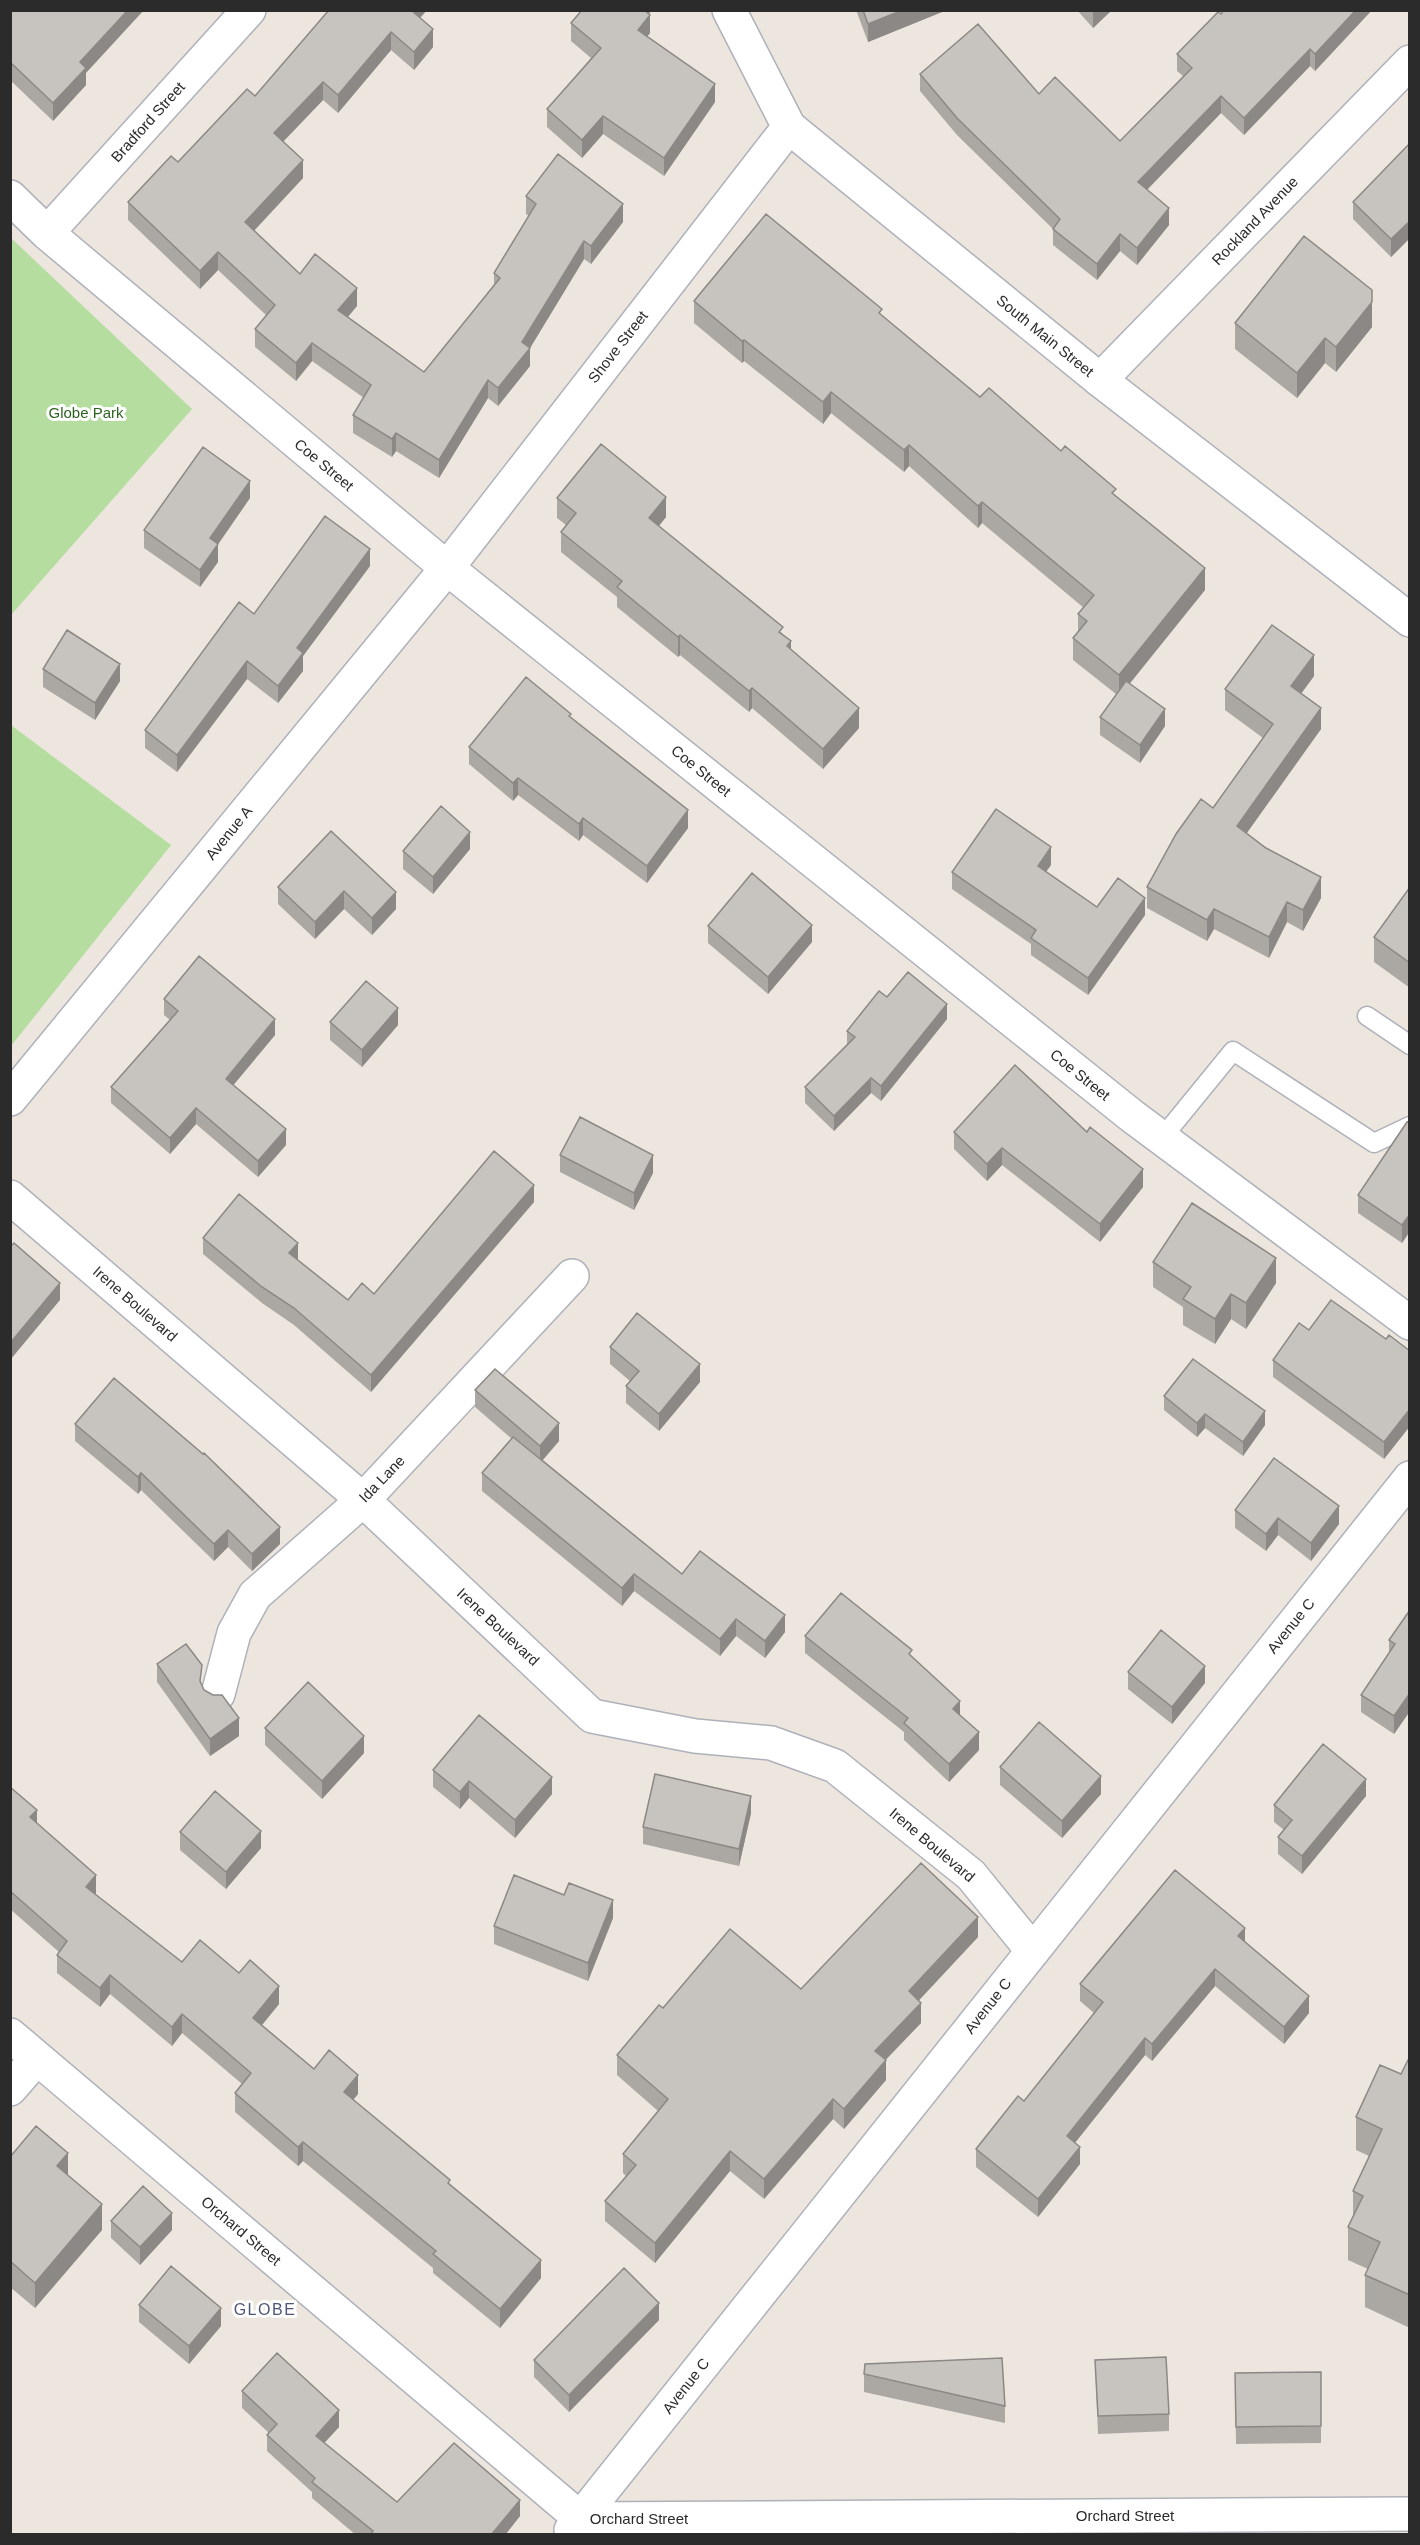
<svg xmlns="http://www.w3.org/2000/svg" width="1420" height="2545" viewBox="0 0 1420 2545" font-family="Helvetica,sans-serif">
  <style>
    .green { fill: #b5dda0 }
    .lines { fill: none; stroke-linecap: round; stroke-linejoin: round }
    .service-casing { stroke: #afb1ba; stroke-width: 21 }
    .minor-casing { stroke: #afb1ba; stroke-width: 36 }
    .secondary-casing { stroke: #afb1ba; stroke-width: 36 }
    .service { stroke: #fff; stroke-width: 18 }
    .minor { stroke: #fff; stroke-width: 33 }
    .secondary { stroke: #fff; stroke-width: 33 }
    .wall { fill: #aba8a3 }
    .shaded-wall { fill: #8b8885 }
    .building { fill: #c7c3be; stroke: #8b8885; stroke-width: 1.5 }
    .labels { text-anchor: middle; stroke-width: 6; stroke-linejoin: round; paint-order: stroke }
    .street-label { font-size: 15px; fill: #2b2b2b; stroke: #fff }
    .park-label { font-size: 15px; fill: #2e6221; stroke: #fff }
    .neighbourhood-label { font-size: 16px; letter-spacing: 1.5px; fill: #4f5678; stroke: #fff }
  </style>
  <rect width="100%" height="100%" fill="#ece6df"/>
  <path class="green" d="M11,238L192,409L11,615Z
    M11,725L171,845L11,1046H10Z"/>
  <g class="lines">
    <g class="service-casing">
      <path id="service" d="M1367,1016L1410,1045
        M1162,1138L1233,1051L1374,1143L1410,1126"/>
    </g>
    <g class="minor-casing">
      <path id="minor" d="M10,197L47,233L447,568L1132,1116L1410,1323
        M47,233L249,10
        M1100,380L1410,62
        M10,1099L447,568L789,127
        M10,1197L363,1500L592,1716L695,1736L771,1743L835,1766L971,1875L1032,1950
        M218,1694L234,1633L255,1595L363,1500L572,1276
        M10,2035L581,2519L1410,2514
        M10,2089L37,2058
        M571,2530L1410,1478"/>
    </g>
    <g class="secondary-casing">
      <path id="secondary" d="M729,10L789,127L1100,380L1410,620"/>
    </g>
    <use href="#service" class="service"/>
    <use href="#minor" class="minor"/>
    <use href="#secondary" class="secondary"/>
  </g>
  <path class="wall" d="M10,10L86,73V85L53,121L10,80Z
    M329,10H427L420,18L433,47L414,70L391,50L338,113L323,100L283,142L303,178L254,231L300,274L357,306L347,317L424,372L494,286V273L529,216L526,214V196L623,222L591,264L584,259L530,348V366L498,406L488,398L439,478L396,451L392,457L353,433V415L364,398L312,361L296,381L255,347V329L266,315L218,270L200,289L128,220V202L178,162L255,96Z
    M856,10H947L868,42Z
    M1077,10H1112L1093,28Z
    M1372,10L1315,71L1310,66L1244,135L1221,113L1147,190L1169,225L1137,265L1120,251L1097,280L1053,245V229L957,135L920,91V74L1039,94L1120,141L1183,76L1177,71V54L1221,14Z
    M649,15L650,33L647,36L715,102L664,176L603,134L582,158L547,127V109L591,58L571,41V23Z
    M1410,143V238L1391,257L1353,219V202Z
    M694,301L882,316L980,397L1061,451L1116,496L1205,590L1129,683L1165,726L1140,763L1100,735V717L1116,694L1073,660V638L1078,631V614L1084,608L982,523L978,528L909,466L904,472L831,413L823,424L744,361L742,363L694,323Z
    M1235,323L1372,327L1336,372L1325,363L1297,398L1235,349Z
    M250,498L218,544V562L200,587L144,548V530Z
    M557,498L666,517L659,526L783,634L791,650L859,728L823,769L752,708L749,712L680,655L678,657L617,607V597L561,552V532L566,525L557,518Z
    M370,566L303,656V671L278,703L247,679L177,772L145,748V730L254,614Z
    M43,669L120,681L95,720L43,687Z
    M1314,676L1301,694L1321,729L1246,833L1321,898L1303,931L1287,922L1269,958L1214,929L1207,941L1147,908V887L1213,808L1263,738L1225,710V689Z
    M571,718L688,828L647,883L583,835L579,841L518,795L513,801L469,764V747Z
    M331,831L396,909L372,935L344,909L315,939L278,904V887Z
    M470,849L433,894L403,869V851Z
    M1051,865L1046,871L1097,907L1145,915L1088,995L1031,955V944L952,889V872Z
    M1410,887V988L1374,962V937Z
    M708,926L812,942L768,994L708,943Z
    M887,997L947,1019L881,1101L871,1093L834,1131L805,1103V1087L847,1045V1031Z
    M164,999L275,1035L233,1085L286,1145L258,1177L196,1124L170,1154L111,1103V1087L170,1020L164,1015Z
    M330,1022L398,1025L362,1067L330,1040Z
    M1410,1121V1231L1402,1243L1358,1213V1195Z
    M954,1132L1143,1187L1100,1242L1002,1165L987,1181L954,1149Z
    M560,1155L653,1173L634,1210L560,1172Z
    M534,1202L371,1392L294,1325L262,1303L203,1254V1238L297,1260L348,1300L374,1294Z
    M1153,1262L1276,1283L1246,1329L1231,1319L1215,1344L1183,1325V1307L1153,1287Z
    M1309,1330L1386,1339L1410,1351V1426L1384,1459L1273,1377V1360Z
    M610,1347L700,1382L659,1431L626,1403V1386L630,1381L610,1364Z
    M475,1390L559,1441L543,1460L682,1574L785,1632L765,1658L736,1636L720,1656L634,1591L622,1606L482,1491V1473L512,1439L475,1407Z
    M1164,1396L1265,1425L1243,1456L1205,1428L1197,1437L1164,1410Z
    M75,1424L280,1544L252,1571L228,1547L214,1561L141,1490L138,1494L75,1441Z
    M1235,1510L1339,1524L1311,1561L1278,1535L1266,1551L1235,1528Z
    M1410,1610V1711L1394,1734L1361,1712V1695L1389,1653V1640Z
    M805,1636L912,1657L960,1715L979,1750L949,1782L904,1740V1732L805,1653Z
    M157,1664L201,1684L204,1690L239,1736L210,1756L157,1682Z
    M1128,1672L1205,1683L1172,1724L1128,1689Z
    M265,1728L364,1753L322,1799L265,1745Z
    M1000,1767L1101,1794L1062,1838L1000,1785Z
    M433,1770L552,1794L515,1838L469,1798L460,1809L433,1787Z
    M10,1787L37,1823L96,1893L95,1894L182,1962L239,1973L279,2004L262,2025L314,2069L358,2094L353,2100L450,2185L541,2278L500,2328L433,2273V2268L303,2161L298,2166L235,2112V2093L242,2084L182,2033L172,2046L110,1994L100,2007L57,1973V1955L59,1952L10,1909Z
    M1366,1796L1302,1874L1278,1854V1837L1284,1830L1274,1822V1805Z
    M751,1813L739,1866L643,1844V1827Z
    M180,1832L261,1848L226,1889L180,1850Z
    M613,1918L588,1981L494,1944V1926Z
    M978,1937L918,2001L921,2023L885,2060L886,2080L844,2129L833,2119L764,2199L730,2171L655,2263L605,2221V2201L626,2176L623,2173V2154L658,2111L617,2075V2055L663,2008L801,1989Z
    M1245,1942L1309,2013L1284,2044L1215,1986L1152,2061L1145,2055L1075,2142L1080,2164L1038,2217L976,2167V2149L1024,2101L1094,2013L1080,2001V1984Z
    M1410,2056V2328L1365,2307V2275L1368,2269L1348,2260V2227L1353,2217V2191L1369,2156L1356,2150V2117L1401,2074Z
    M10,2157L68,2175L102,2230L35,2308L10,2287Z
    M111,2221L172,2230L140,2265L111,2238Z
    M139,2305L221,2326L189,2364L139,2322Z
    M659,2320L569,2412L534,2377V2360Z
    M1095,2360L1169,2414V2431L1098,2434Z
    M1321,2372V2443L1236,2444L1235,2373Z
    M864,2374L1005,2406V2423L864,2392Z
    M242,2391L339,2427L324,2443L397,2502L520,2516L505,2535H356L312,2498V2492L267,2451V2435L269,2433L242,2408Z"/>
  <path class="shaded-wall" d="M128,10H144L86,73V85L53,121V103L80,62Z
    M411,10H427L411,28Z
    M640,10H652L648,15Z
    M903,10H947L868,42V24Z
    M1093,10H1112L1093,28Z
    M1356,10H1372L1315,71V54Z
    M650,15V33L638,48V30Z
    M433,29V47L414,70V52Z
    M391,32V50L338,113V95Z
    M1310,49V66L1244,135V118Z
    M323,82V100L274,151V133Z
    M715,84V102L664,176V158Z
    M1221,96V113L1138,199V182Z
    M603,116V134L582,158V140Z
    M303,160V178L245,240V222Z
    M623,204V222L591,264V246Z
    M1169,208V225L1137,265V248Z
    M1410,221V238L1391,257V239Z
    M1120,234V251L1097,280V264Z
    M584,241V259L527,353L530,348V366L498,406V388L522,342Z
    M218,252V270L200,289V271Z
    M357,288V306L338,329V310Z
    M1372,302V327L1336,372V347Z
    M1325,338V363L1297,398V373Z
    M744,340V361L742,363V341Z
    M312,343V361L296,381V363Z
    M488,380V398L439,478V460Z
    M831,392V413L823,424V402Z
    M396,433V451L392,457V439Z
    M909,445V466L904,472V450Z
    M250,481V498L210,556V538Z
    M666,497V517L649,538V518Z
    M982,502V523L978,528V506Z
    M218,544V562L200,587V570Z
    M370,549V566L303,656V671L278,703V686L297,648Z
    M1205,568V590L1119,697V675Z
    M680,635V655L678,657V637Z
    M791,641V661L787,646Z
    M1314,655V676L1291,707V686Z
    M247,661V679L177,772V755Z
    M120,664V681L95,720V703Z
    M752,688V708L749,712V691Z
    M859,708V728L823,769V749Z
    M1321,708V729L1237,847V826Z
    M1165,709V726L1140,763V745Z
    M518,778V795L513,801V783Z
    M688,810V828L647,883V866Z
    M583,818V835L579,841V824Z
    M470,832V849L433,894V877Z
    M1051,847V865L1038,883V866Z
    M1321,877V898L1303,931V910Z
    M344,891V909L315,939V922Z
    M396,892V909L372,935V918Z
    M1145,898V915L1088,995V978Z
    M1287,902V922L1269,958V937Z
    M1214,909V929L1207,941V920Z
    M812,925V942L768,994V977Z
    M947,1004V1019L881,1101V1086Z
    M398,1008V1025L362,1067V1050Z
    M275,1019V1035L226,1094V1079Z
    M871,1078V1093L834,1131V1116Z
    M196,1108V1124L170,1154V1138Z
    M286,1129V1145L258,1177V1161Z
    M1002,1148V1165L987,1181V1164Z
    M653,1155V1173L634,1210V1193Z
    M1143,1169V1187L1100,1242V1224Z
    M534,1185V1202L371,1392V1375Z
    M1410,1214V1231L1402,1243V1225Z
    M298,1243V1260L289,1253Z
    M1276,1258V1283L1246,1329V1303Z
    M60,1283V1300L11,1359V1342Z
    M1231,1294V1319L1215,1344V1319Z
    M700,1364V1382L659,1431V1414Z
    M1410,1409V1426L1384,1459V1442Z
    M1265,1411V1425L1243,1456V1442Z
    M1205,1414V1428L1197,1437V1423Z
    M559,1423V1441L540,1463V1446Z
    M141,1473V1490L138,1494V1477Z
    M1339,1506V1524L1311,1561V1543Z
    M1278,1518V1535L1266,1551V1534Z
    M280,1527V1544L252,1571V1554Z
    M228,1530V1547L214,1561V1544Z
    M634,1574V1591L622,1606V1588Z
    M785,1615V1632L765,1658V1641Z
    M736,1619V1636L720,1656V1639Z
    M1205,1666V1683L1172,1724V1707Z
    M1410,1693V1711L1394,1734V1716Z
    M960,1701V1719L953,1709Z
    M239,1718V1736L210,1756V1739Z
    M979,1732V1750L949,1782V1764Z
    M364,1736V1753L322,1799V1781Z
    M1101,1776V1794L1062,1838V1821Z
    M552,1777V1794L515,1838V1820Z
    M1366,1779V1796L1302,1874V1856Z
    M469,1781V1798L460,1809V1792Z
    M751,1796V1813L739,1866V1849Z
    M37,1810V1828L30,1817Z
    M261,1831V1848L226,1889V1872Z
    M96,1875V1893L86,1905V1887Z
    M613,1900V1918L588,1981V1963Z
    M978,1917V1937L909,2011V1991Z
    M1245,1928V1945L1238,1936Z
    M1215,1969V1986L1152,2061V2044Z
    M110,1975V1994L100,2007V1988Z
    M279,1986V2004L253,2036V2018Z
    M1309,1996V2013L1284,2044V2027Z
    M921,2003V2023L875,2071V2051Z
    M182,2014V2033L172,2046V2027Z
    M1145,2038V2055L1067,2153V2136Z
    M886,2060V2080L844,2129V2109Z
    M358,2075V2094L344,2111V2092Z
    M833,2099V2119L764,2199V2179Z
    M303,2142V2161L298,2166V2147Z
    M1080,2147V2164L1038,2217V2199Z
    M730,2151V2171L655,2263V2243Z
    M68,2153V2178L57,2166Z
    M102,2204V2230L35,2308V2283Z
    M172,2213V2230L140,2265V2247Z
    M541,2260V2278L500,2328V2309Z
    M659,2303V2320L569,2412V2395Z
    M221,2308V2326L189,2364V2346Z
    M339,2410V2427L316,2452V2436Z
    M520,2500V2516L505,2535H491Z"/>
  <path class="building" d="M10,10H128L80,62L86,68L53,103L10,62Z
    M329,10H411L433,29L414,52L391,32L338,95L323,82L274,133L303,160L245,222L300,274L315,254L357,288L338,310L424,372L500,278L494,273L536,204L526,196L558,154L623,204L591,246L584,241L522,342L530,348L498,388L488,380L439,460L396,433L392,439L353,415L371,385L312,343L296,363L255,329L275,305L218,252L200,271L128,202L171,156L178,162L247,89L255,96Z
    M582,10H644L650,15L638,30L715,84L664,158L603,116L582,140L547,109L601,48L571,23Z
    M863,10H903L868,24Z
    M1224,10H1356L1315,54L1310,49L1244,118L1221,96L1138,182L1169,208L1137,248L1120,234L1097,264L1053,229L1060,219L957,118L920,74L978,24L1039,94L1055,77L1120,141L1192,68L1177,54L1218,12L1221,14Z
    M1410,143V221L1391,239L1353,202Z
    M766,214L882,309L879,313L980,397L989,388L1061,451L1065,446L1116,489L1112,493L1205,568L1119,675L1073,638L1087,621L1078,614L1094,595L982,502L978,506L909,445L904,450L831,392L823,402L744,340L742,341L694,301Z
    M1304,236L1372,290V302L1336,347L1325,338L1297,373L1235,323Z
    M601,444L666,497L649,518L783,627L779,632L791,641L787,646L859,708L823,749L752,688L749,691L680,635L678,637L617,587L622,581L561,532L576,513L557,498Z
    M203,447L250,481L210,538L218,544L200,570L144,530Z
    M325,516L370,549L297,648L303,653L278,686L247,661L177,755L145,730L239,602L254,614Z
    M1272,625L1314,655L1291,686L1321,708L1237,826L1266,848L1321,877L1303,910L1287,902L1269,937L1214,909L1207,920L1147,887L1176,834L1201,799L1213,808L1273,724L1225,689Z
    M67,630L120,664L95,703L43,669Z
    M526,677L571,714L569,716L688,810L647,866L583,818L579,824L518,778L513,783L469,747Z
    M1126,681L1165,709L1140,745L1100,717Z
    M441,806L470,832L433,877L403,851Z
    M996,809L1051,847L1038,866L1097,907L1118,878L1145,898L1088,978L1031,938L1036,930L952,872Z
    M331,831L396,892L372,918L344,891L315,922L278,887Z
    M752,873L812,925L768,977L708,926Z
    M1410,887V963L1374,937Z
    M199,956L275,1019L226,1079L286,1129L258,1161L196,1108L170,1138L111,1087L178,1011L164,999Z
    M908,972L947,1004L881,1086L871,1078L834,1116L805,1087L855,1037L847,1031L879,991L887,997Z
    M366,981L398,1008L362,1050L330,1022Z
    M1015,1065L1087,1132L1090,1127L1143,1169L1100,1224L1002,1148L987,1164L954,1132Z
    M580,1117L653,1155L634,1193L560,1155Z
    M1410,1121V1214L1402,1225L1358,1195L1407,1122Z
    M494,1151L534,1185L371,1375L294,1308L262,1287L203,1238L239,1194L298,1243L289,1253L348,1300L362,1283L374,1294Z
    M1192,1203L1276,1258L1246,1303L1231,1294L1215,1319L1183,1299L1191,1287L1153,1262Z
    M14,1243L60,1283L11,1342L10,1247Z
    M1331,1300L1386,1339L1389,1335L1410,1351V1409L1384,1442L1273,1360L1299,1323L1309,1330Z
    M637,1313L700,1364L659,1414L626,1386L639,1371L610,1347Z
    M1193,1359L1265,1411L1243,1442L1205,1414L1197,1423L1164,1396Z
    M495,1369L559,1423L540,1446L475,1390Z
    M114,1378L203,1454L204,1453L280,1527L252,1554L228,1530L214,1544L141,1473L138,1477L75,1424Z
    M513,1437L682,1574L700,1551L785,1615L765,1641L736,1619L720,1639L634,1574L622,1588L482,1473Z
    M1274,1458L1339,1506L1311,1543L1278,1518L1266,1534L1235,1510Z
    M841,1593L912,1650L909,1654L960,1701L953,1709L979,1732L949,1764L904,1723L908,1718L805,1636Z
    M1410,1610V1693L1394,1716L1361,1695L1395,1644L1389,1640Z
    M1161,1630L1205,1666L1172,1707L1128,1672Z
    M186,1644L202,1665L200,1681L204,1690L213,1695H222L239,1718L210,1739L157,1664Z
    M308,1682L364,1736L322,1781L265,1728Z
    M479,1715L552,1777L515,1820L469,1781L460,1792L433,1770Z
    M1039,1722L1101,1776L1062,1821L1000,1767Z
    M1323,1744L1366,1779L1302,1856L1278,1837L1292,1820L1274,1805Z
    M655,1774L751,1796L739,1849L643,1827Z
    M10,1787L37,1810L30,1817L96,1875L86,1887L182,1962L200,1940L239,1973L250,1960L279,1986L253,2018L314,2069L329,2050L358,2075L344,2092L450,2180L448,2183L541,2260L500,2309L433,2254L436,2251L303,2142L298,2147L235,2093L251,2073L182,2014L172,2027L110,1975L100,1988L57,1955L67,1941L10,1891Z
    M215,1791L261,1831L226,1872L180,1832Z
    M921,1863L978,1917L909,1991L921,2003L875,2051L886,2060L844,2109L833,2099L764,2179L730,2151L655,2243L605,2201L636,2165L623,2154L668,2099L617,2055L659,2005L663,2008L730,1929L801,1989Z
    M1175,1870L1245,1928L1238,1936L1309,1996L1284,2027L1215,1969L1152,2044L1145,2038L1067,2136L1080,2147L1038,2199L976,2149L1018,2096L1024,2101L1103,2002L1080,1984Z
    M514,1875L564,1895L569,1883L613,1900L588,1963L494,1926Z
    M1410,2056V2295L1365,2275L1380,2242L1348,2227L1363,2196L1353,2191L1382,2129L1356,2117L1380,2065L1401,2074Z
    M36,2126L68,2153L57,2166L102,2204L35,2283L10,2261V2157Z
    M143,2186L172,2213L140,2247L111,2221Z
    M171,2266L221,2308L189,2346L139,2305Z
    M624,2268L659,2303L569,2395L534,2360Z
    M277,2353L339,2410L316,2436L397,2502L454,2443L520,2500L491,2535H370L373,2531L312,2482L315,2478L267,2435L277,2424L242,2391Z
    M1166,2357L1169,2414L1098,2416L1095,2360Z
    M1002,2358L1005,2406L864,2374L865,2364Z
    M1321,2372V2426L1236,2427L1235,2373Z"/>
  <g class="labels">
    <g class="street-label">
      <text transform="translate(148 122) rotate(-48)" y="5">Bradford Street</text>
      <text transform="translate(1255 221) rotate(-46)" y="5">Rockland Avenue</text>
      <text transform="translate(1045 336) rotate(39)" y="5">South Main Street</text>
      <text transform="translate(618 347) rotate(-52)" y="5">Shove Street</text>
      <text transform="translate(324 465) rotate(40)" y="5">Coe Street</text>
      <text transform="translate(701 771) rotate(39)" y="5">Coe Street</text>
      <text transform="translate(229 833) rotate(-51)" y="5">Avenue A</text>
      <text transform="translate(1080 1075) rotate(39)" y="5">Coe Street</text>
      <text transform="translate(135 1304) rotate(41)" y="5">Irene Boulevard</text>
      <text transform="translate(382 1479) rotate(-46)" y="5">Ida Lane</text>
      <text transform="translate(1291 1626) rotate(-51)" y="5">Avenue C</text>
      <text transform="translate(498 1627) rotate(43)" y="5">Irene Boulevard</text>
      <text transform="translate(932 1845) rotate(40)" y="5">Irene Boulevard</text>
      <text transform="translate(988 2006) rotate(-52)" y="5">Avenue C</text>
      <text transform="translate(241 2231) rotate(40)" y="5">Orchard Street</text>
      <text transform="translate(686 2386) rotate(-52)" y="5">Avenue C</text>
      <text x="1125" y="2521">Orchard Street</text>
      <text x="639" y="2524">Orchard Street</text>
    </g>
    <g class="park-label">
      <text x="86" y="418">Globe Park</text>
    </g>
    <g class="neighbourhood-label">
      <text x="265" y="2315">GLOBE</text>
    </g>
  </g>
  <rect width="1420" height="2545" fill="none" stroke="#2b2b2b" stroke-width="24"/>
</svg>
